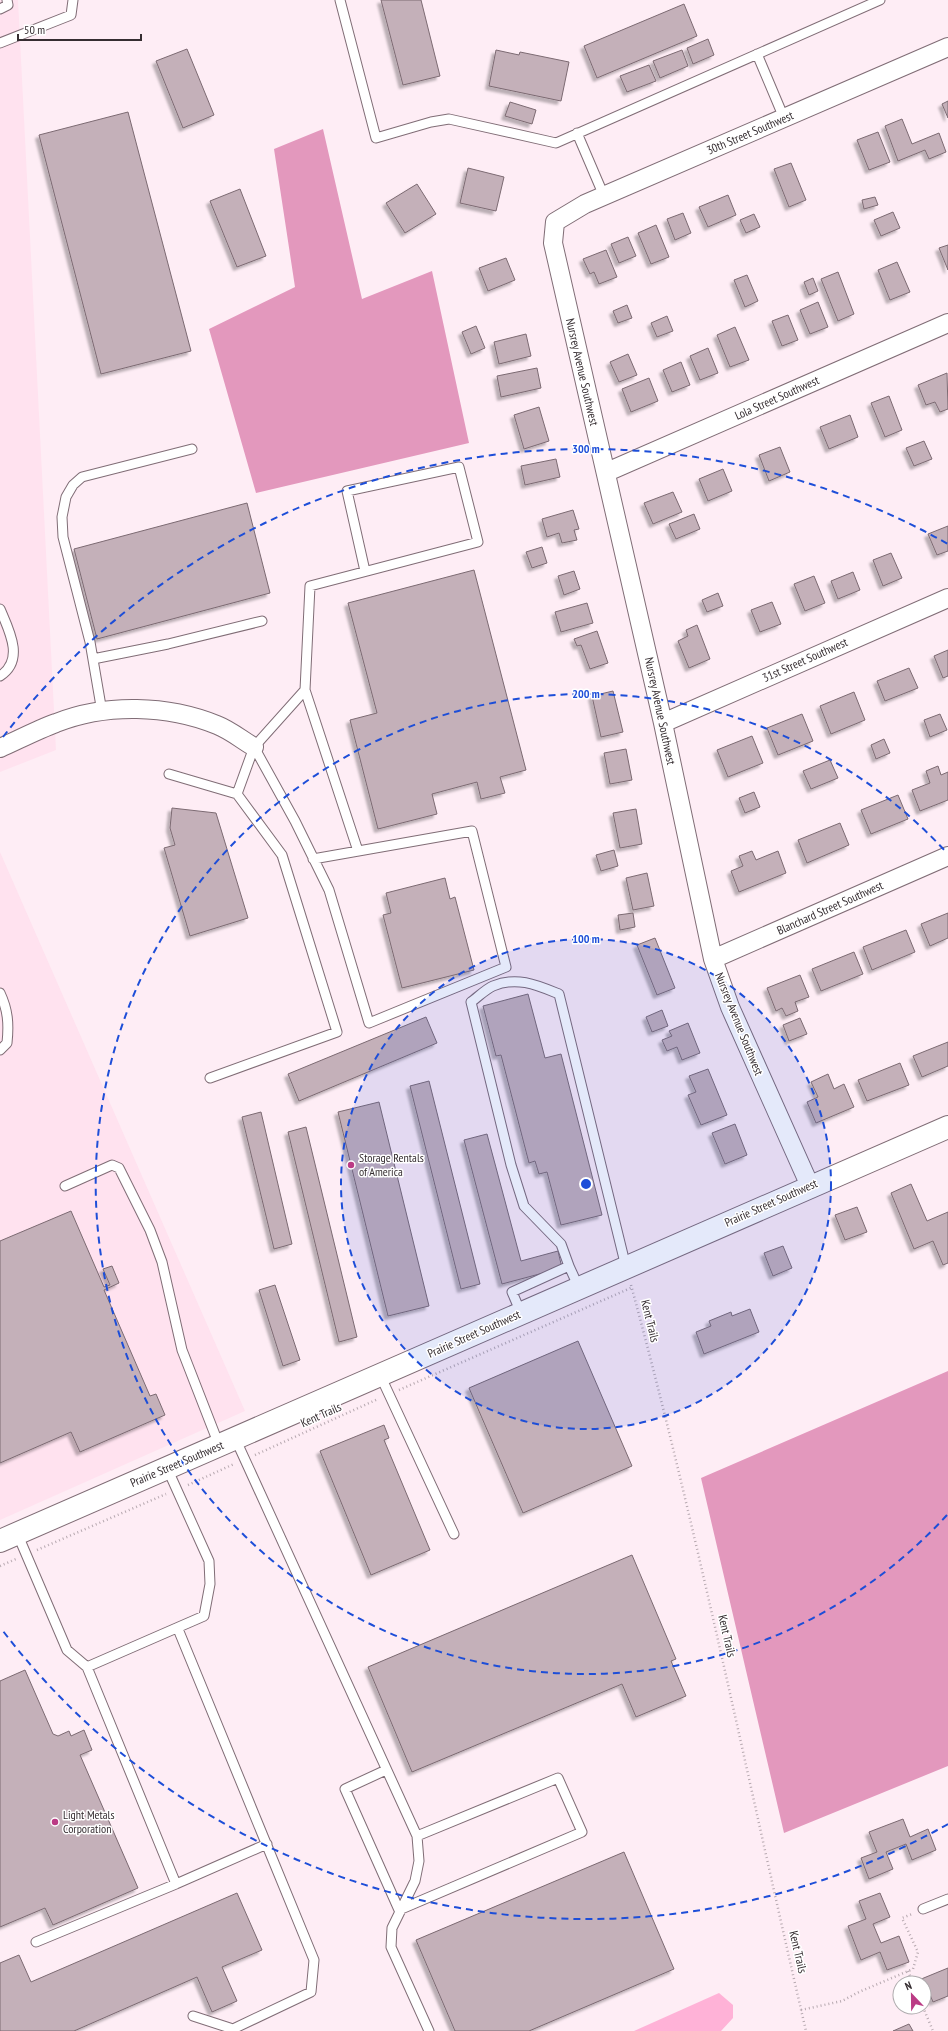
<svg xmlns="http://www.w3.org/2000/svg" width="948" height="2031" viewBox="0 0 948 2031" font-family="'PT Sans Narrow',sans-serif">
  <style>
    .built { fill: #ffe2ef }
    .forest { fill: #e398bd }
    .water { fill: #ffb2d7 }
    .building { fill: #c4b0b9; stroke: #7c6a72; filter: url(#shadow) }
    .lines { fill: none; stroke-linecap: round; stroke-linejoin: round }
    .service-casing { stroke: #806d76; stroke-width: 11 }
    .minor-casing { stroke: #806d76; stroke-width: 20 }
    .tertiary-casing { stroke: #806d76; stroke-width: 24 }
    .path { stroke: #b7a9b0; stroke-width: 2.5; stroke-dasharray: 1 3; stroke-linecap: butt }
    .service { stroke: #fff; stroke-width: 9 }
    .minor { stroke: #fff; stroke-width: 18 }
    .tertiary { stroke: #fff; stroke-width: 22 }
    .ring { fill: none; stroke: #1d4ed8; stroke-width: 2; stroke-dasharray: 7 5 }
    .poi-dot { fill: #bb3b85; stroke: #fff; stroke-width: 1.5 }
    .labels { text-anchor: middle; stroke-width: 3; stroke-linejoin: round; paint-order: stroke }
    .street-label { font-size: 12px; fill: #352d31; stroke: #fff }
    .poi-label { font-size: 12px; fill: #352d31; stroke: #fff; text-anchor: start }
    .centre { fill: #1d4ed8; stroke: #fff; stroke-width: 2 }
    .ring-label { font-size: 12px; text-anchor: middle; font-weight: bold; fill: #1d4ed8; stroke: #fff; stroke-width: 3; stroke-linejoin: round; paint-order: stroke }
  </style>
  <defs>
    <filter id="shadow"><feDropShadow dx="-3.5" dy="3.5" stdDeviation="1" flood-color="#0004"/></filter>
  </defs>
  <rect width="100%" height="100%" fill="#feedf5"/>
  <path class="built" d="M0,0H18L56,750L0,772Z
    M0,852L245,1411L0,1520Z"/>
  <path class="forest" d="M323,129L362,299L432,271L469,443L256,493L209,329L295,287L274,149Z
    M948,1371V1766L784,1833L701,1478Z"/>
  <path class="water" d="M719,1993L733,2005V2018L721,2031H634Z"/>
  <path class="building" d="M381,0H421L440,76L403,85Z
    M684,4L697,36L597,78L584,46Z
    M708,39L714,55L693,64L687,48Z
    M187,49L214,115L183,128L156,61Z
    M496,50L519,55L520,52L569,62L561,101L489,86Z
    M682,50L688,66L660,78L653,61Z
    M649,65L656,81L627,92L620,76Z
    M948,101V118L942,104Z
    M510,102L536,110L532,124L505,116Z
    M128,112L191,351L101,374L39,135Z
    M902,119L912,144L939,133L946,152L929,159L925,150L898,161L885,126Z
    M878,132L890,162L869,170L857,140Z
    M791,163L806,200L789,207L774,169Z
    M468,168L504,177L496,211L460,203Z
    M417,184L436,214L405,233L386,203Z
    M240,189L266,256L237,267L210,201Z
    M728,195L736,215L708,227L699,207Z
    M875,197L878,205L864,209L862,200Z
    M893,212L900,228L881,236L874,220Z
    M683,213L691,233L675,240L667,219Z
    M754,214L760,227L746,233L740,220Z
    M656,225L669,257L651,264L638,233Z
    M628,237L636,256L619,263L611,244Z
    M948,245V270L939,248Z
    M606,250L617,277L599,284L594,272L590,274L583,259Z
    M506,258L515,280L488,291L479,268Z
    M897,262L910,292L890,300L878,270Z
    M838,272L854,314L838,321L821,279Z
    M747,275L758,301L745,307L734,280Z
    M813,278L818,291L809,295L804,282Z
    M818,302L828,327L810,334L800,310Z
    M627,305L632,318L618,323L613,311Z
    M788,315L798,340L782,346L772,321Z
    M667,316L673,331L657,337L651,323Z
    M476,326L485,348L471,354L462,332Z
    M735,327L749,360L730,367L717,335Z
    M526,334L531,356L499,364L494,342Z
    M708,348L718,373L700,380L690,356Z
    M628,354L637,375L619,382L610,362Z
    M681,362L690,385L672,392L663,370Z
    M537,368L541,388L501,397L497,376Z
    M947,373L948,409L940,412L935,402L926,405L918,385Z
    M649,378L658,401L631,412L622,389Z
    M889,396L902,430L885,437L871,403Z
    M539,407L549,441L524,449L514,415Z
    M850,415L858,437L829,449L820,427Z
    M924,441L932,459L914,466L906,448Z
    M780,447L790,472L769,481L759,455Z
    M556,459L560,477L525,485L521,466Z
    M723,469L732,491L708,501L699,479Z
    M673,492L682,512L653,524L644,503Z
    M247,503L270,593L97,639L74,549Z
    M573,510L579,529L574,530L577,540L562,543L559,533L547,537L542,519Z
    M694,514L700,529L676,539L669,524Z
    M948,526V551L937,555L928,534Z
    M542,547L547,563L532,568L526,552Z
    M891,553L902,578L883,586L873,560Z
    M474,570L526,770L500,777L505,793L481,799L477,782L432,794L437,814L378,829L350,720L377,713L348,603Z
    M574,571L580,589L564,595L558,576Z
    M853,572L860,590L838,599L831,581Z
    M814,576L825,603L805,611L794,584Z
    M718,593L723,606L707,612L702,600Z
    M772,602L781,624L760,632L751,610Z
    M587,603L593,623L561,632L555,612Z
    M697,625L710,659L689,668L678,641L688,636L686,630Z
    M597,631L608,663L590,669L581,645L577,646L574,639Z
    M948,650V676L943,678L934,656Z
    M909,668L918,688L885,701L877,681Z
    M613,691L623,732L601,737L592,696Z
    M854,692L865,720L831,734L820,706Z
    M802,714L813,741L778,755L767,728Z
    M940,714L947,730L930,737L924,720Z
    M752,736L763,763L728,777L717,750Z
    M884,739L890,753L876,759L871,745Z
    M626,749L632,780L610,784L604,753Z
    M830,760L838,778L811,789L803,771Z
    M938,766L941,775L948,772V800L920,811L912,790L930,783L926,771Z
    M754,792L760,807L745,813L739,798Z
    M898,795L908,819L871,834L861,810Z
    M172,808L216,813L248,918L190,936L164,848L175,845L170,828Z
    M636,809L642,844L620,848L613,813Z
    M840,823L849,845L807,863L798,840Z
    M614,850L618,866L601,871L596,855Z
    M752,851L756,860L778,851L786,873L739,892L731,871L743,866L739,856Z
    M647,873L654,906L633,910L626,878Z
    M445,878L450,899L455,897L474,970L402,988L383,915L391,913L386,893Z
    M633,913L635,927L620,930L618,915Z
    M948,913V938L930,946L921,924Z
    M906,930L915,952L872,970L863,947Z
    M655,938L675,988L657,995L637,945Z
    M854,952L863,974L821,991L812,969Z
    M800,975L809,997L795,1002L798,1011L786,1016L782,1008L776,1011L767,988Z
    M528,994L545,1058L561,1054L602,1215L561,1225L547,1172L539,1174L535,1161L529,1163L501,1055L496,1056L483,1006Z
    M662,1010L668,1026L652,1032L646,1017Z
    M426,1017L437,1043L299,1101L288,1074Z
    M800,1018L807,1034L789,1041L783,1025Z
    M688,1023L700,1053L682,1060L677,1047L667,1051L662,1040L672,1036L669,1031Z
    M948,1042V1066L922,1077L913,1056Z
    M900,1063L909,1085L867,1101L858,1080Z
    M708,1069L727,1115L701,1125L688,1095L696,1092L689,1076Z
    M828,1074L834,1089L844,1084L854,1107L816,1123L807,1102L818,1097L811,1082Z
    M429,1081L480,1284L461,1289L410,1086Z
    M379,1102L429,1306L388,1316L338,1112Z
    M261,1112L292,1244L274,1249L242,1117Z
    M735,1124L747,1155L725,1164L712,1133Z
    M306,1127L357,1337L339,1342L288,1132Z
    M487,1134L521,1261L558,1251L562,1268L502,1284L464,1140Z
    M911,1184L927,1221L948,1212V1263L943,1265L933,1241L914,1249L891,1193Z
    M857,1207L867,1232L845,1240L835,1215Z
    M71,1211L104,1287L110,1285L103,1269L112,1266L119,1283L104,1290L150,1396L156,1394L165,1415L80,1452L71,1432L0,1463V1241Z
    M783,1246L792,1268L773,1276L764,1253Z
    M275,1285L300,1360L283,1366L259,1290Z
    M750,1309L759,1332L704,1354L696,1332L711,1326L709,1321L731,1312L732,1316Z
    M578,1341L632,1466L523,1513L469,1388Z
    M384,1425L389,1438L384,1440L430,1550L371,1575L320,1451Z
    M632,1555L676,1659L671,1661L686,1696L636,1717L622,1684L412,1772L368,1667Z
    M25,1670L53,1734L58,1736L69,1731L71,1736L84,1730L92,1750L80,1755L138,1888L53,1925L45,1908L0,1927V1681Z
    M903,1819L910,1837L928,1829L936,1850L912,1860L906,1844L886,1852L893,1869L869,1879L861,1858L877,1852L869,1832Z
    M624,1852L674,1969L529,2031H455L416,1940Z
    M237,1893L262,1950L222,1967L237,2001L212,2012L197,1977L74,2031H0V1963L19,1955L31,1982Z
    M880,1893L890,1917L873,1924L881,1943L899,1936L909,1962L887,1970L880,1952L861,1960L848,1926L866,1919L859,1901Z
    M948,1968V1996L933,2002L928,1990L924,1992V1983L914,1982Z
    M909,2024L913,2031H893Z"/>
  <g class="lines">
    <g class="service-casing">
      <path id="service" d="M340,0L376,138L431,122L449,119L556,143L880,0
        M0,9L8,5L7,0
        M0,43L71,15L73,0
        M757,54L784,118
        M577,133L604,196
        M0,609C9,630 25,660 0,676
        M93,659L168,644L262,621
        M102,712L90,642L63,537L62,517L66,497L73,485L82,477L192,449
        M254,747L295,821L329,890L369,1023L506,967L472,831L313,859
        M169,774L237,794L282,855L337,1032L210,1078
        M237,794L254,747L305,690
        M358,851L305,690L310,586L478,542L459,467L347,491L365,571
        M0,993C8,1010 9,1024 7,1043L0,1050
        M65,1186L112,1165L119,1168L150,1230L162,1262L182,1350L219,1445
        M569,1266L561,1244L524,1206L511,1165L471,1002C478,997 486,989 493,986C517,976 537,985 559,994L626,1267
        M521,1313L512,1292L569,1266L579,1288
        M380,1375L454,1534
        M235,1438L417,1836L558,1778L582,1832L399,1910L345,1789L386,1770
        M17,1533L67,1650L87,1667L204,1616L210,1584L209,1561L167,1468
        M178,1629L314,1960L311,1992L233,2029L193,2016
        M87,1667L176,1884L267,1844
        M417,1836L419,1861L415,1881L392,1928L391,1947L429,2031
        M923,1909L948,1899
        M36,1942L176,1884"/>
    </g>
    <g class="minor-casing">
      <path id="minor" d="M607,472L948,323
        M663,723L948,598
        M0,748C18,740 37,730 56,723C106,703 168,705 217,725C230,730 242,740 254,747
        M713,959L948,856
        M810,1186L730,1007L713,959L663,723L553,243L555,222L585,204L948,47"/>
    </g>
    <g class="tertiary-casing">
      <path id="tertiary" d="M0,1541L948,1127"/>
    </g>
    <path class="path" d="M631,1285C698,1532 748,1782 806,2031
      M399,1390L633,1287
      M255,1455L378,1399
      M188,1485L234,1464
      M37,1550L166,1494
      M0,1566L16,1559
      M908,1971L913,1983
      M923,2007L933,2031
      M801,2010L842,2001L859,1992L913,1969L918,1952L902,1918L912,1914"/>
    <use href="#service" class="service"/>
    <use href="#minor" class="minor"/>
    <use href="#tertiary" class="tertiary"/>
  </g>
  <circle cx="586" cy="1184" r="245" fill="#1d4ed8" fill-opacity=".12"/>
  <g class="ring">
    <circle cx="586" cy="1184" r="245"/>
    <path d="M947 1515A490 490 0 1 1 947 853"/>
    <path d="M948 1824A735 735 0 0 1 3 1631M3 737A735 735 0 0 1 948 544"/>
  </g>
  <g class="poi-dot">
    <circle cx="351" cy="1165" r="4"/>
    <circle cx="55" cy="1822" r="4"/>
  </g>
  <g class="labels">
    <g class="street-label">
      <text transform="translate(750 133) rotate(-23)" y="4">30th Street Southwest</text>
      <text transform="translate(582 372) rotate(77)" y="4">Nursrey Avenue Southwest</text>
      <text transform="translate(777 398) rotate(-24)" y="4">Lola Street Southwest</text>
      <text transform="translate(805 660) rotate(-24)" y="4">31st Street Southwest</text>
      <text transform="translate(660 711) rotate(78)" y="4">Nursrey Avenue Southwest</text>
      <text transform="translate(830 908) rotate(-24)" y="4">Blanchard Street Southwest</text>
      <text transform="translate(739 1024) rotate(68)" y="4">Nursrey Avenue Southwest</text>
      <text transform="translate(771 1203) rotate(-24)" y="4">Prairie Street Southwest</text>
      <text transform="translate(650 1321) rotate(76)" y="4">Kent Trails</text>
      <text transform="translate(474 1334) rotate(-24)" y="4">Prairie Street Southwest</text>
      <text transform="translate(321 1415) rotate(-24)" y="4">Kent Trails</text>
      <text transform="translate(177 1464) rotate(-23)" y="4">Prairie Street Southwest</text>
      <text transform="translate(727 1636) rotate(77)" y="4">Kent Trails</text>
      <text transform="translate(798 1952) rotate(77)" y="4">Kent Trails</text>
    </g>
    <g class="poi-label">
      <text x="359" y="1162">Storage Rentals<tspan x="359" dy="14">of America</tspan></text>
      <text x="63" y="1819">Light Metals<tspan x="63" dy="14">Corporation</tspan></text>
    </g>
  </g>
  <circle cx="586" cy="1184" r="6" class="centre"/>
  <g class="ring-label">
    <text x="586" y="453">300 m</text>
    <text x="586" y="698">200 m</text>
    <text x="586" y="943">100 m</text>
  </g>
  <g transform="translate(912 1995) rotate(338)"><circle r="19" fill="#ffffff" stroke="#aeabad"/>
  <path d="M0-3L7 15L0 10L-7 15Z" fill="#bb3b85"/>
  <text y="-6" font-size="11" font-weight="bold" text-anchor="middle" fill="#352d31">N</text>
  </g>
  <path d="M18 34v6h123v-6" fill="none" stroke="#352d31" stroke-width="2"/>
  <text x="24" y="34" font-size="12" fill="#352d31" stroke="#ffffff" stroke-width="3" paint-order="stroke">50 m</text>
</svg>
